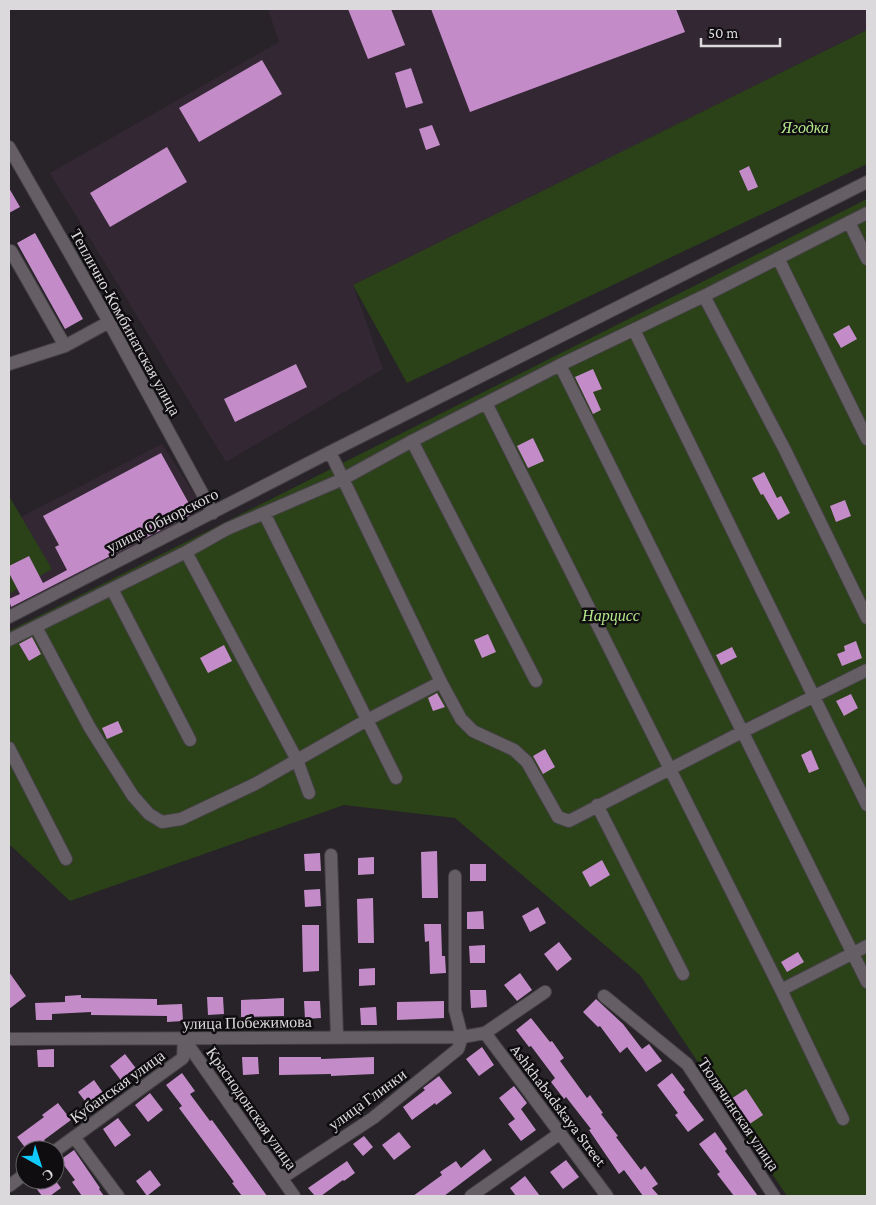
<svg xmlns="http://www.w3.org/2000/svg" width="876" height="1205" viewBox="0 0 876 1205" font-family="'Crimson Pro',serif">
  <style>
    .industrial { fill: #342734 }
    .green { fill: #2b4218 }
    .building { fill: #c38cc9 }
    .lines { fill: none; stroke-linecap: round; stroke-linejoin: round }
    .minor-casing { stroke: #454145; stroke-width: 14 }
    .minor { stroke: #655f65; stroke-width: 12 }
    .labels { text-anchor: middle; stroke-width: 5; stroke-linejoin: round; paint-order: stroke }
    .park-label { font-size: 16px; font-style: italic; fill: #b3e98a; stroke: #0f0d0f }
    .street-label { font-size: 16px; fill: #dcd9dc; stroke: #0f0d0f }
  </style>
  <rect width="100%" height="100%" fill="#272328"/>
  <path class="industrial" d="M268,9H867V30L353,285L383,369L226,462L50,173L279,42Z
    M162,444L207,514L9,613V594L52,569L21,517Z"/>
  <path class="green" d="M867,30V164L407,383L353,285Z
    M867,199V1196H787L640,975L455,818L344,805L70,901L9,844V631Z
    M9,496L52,569L9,594Z"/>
  <path class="building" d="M348,9H391L405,45L368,59Z
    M431,9H676L685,32L470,112Z
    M262,60L282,94L199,142L179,108Z
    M411,68L423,103L406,108L395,73Z
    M432,125L440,145L426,150L419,129Z
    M167,147L187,182L110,227L90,193Z
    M749,166L758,187L748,191L739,171Z
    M9,188L20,207L9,213Z
    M35,233L83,319L65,329L17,243Z
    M849,325L857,339L841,348L833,334Z
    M296,364L307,387L235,422L224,399Z
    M593,369L602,389L593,392L601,410L593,414L575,377Z
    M533,438L544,461L528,468L517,446Z
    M161,453L192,509L198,505L200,510L11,607L9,599L20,594L9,573V566L29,556L43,583L67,570L55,547L59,545L43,516Z
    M764,472L777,498L781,496L790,513L778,520L763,494L761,495L752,478Z
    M845,500L851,516L836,522L830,506Z
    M488,634L496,652L482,658L474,640Z
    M32,637L41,654L29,661L19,644Z
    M856,641L862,658L842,666L837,654L845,651L844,646Z
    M224,645L232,661L208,673L200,658Z
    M732,647L737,657L721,665L716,655Z
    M437,693L445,707L433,711L428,698Z
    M851,694L858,708L844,716L836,701Z
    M118,721L123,732L107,739L102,728Z
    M545,749L555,767L543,774L533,756Z
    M811,750L819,769L809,773L801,755Z
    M437,851L438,898H422L421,852Z
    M320,853L321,871H305L304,854Z
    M374,857V874L358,875V858Z
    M602,860L610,875L590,887L582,872Z
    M470,864H486V881H470Z
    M320,889L321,906L305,907L304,890Z
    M373,898L374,943H358L357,899Z
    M538,907L546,923L530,932L522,916Z
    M483,911L484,929H467V912Z
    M424,924H441L442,956H445L446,973L430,974L429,941L425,942Z
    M302,925H319V971L303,972Z
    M559,942L572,959L557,971L544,954Z
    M485,945V963H470L469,946Z
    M798,952L804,962L787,972L781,962Z
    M375,968V985L359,986V969Z
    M9,972L26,996L9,1009Z
    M520,973L532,990L517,1001L504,985Z
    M470,990H486L487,1007L471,1008Z
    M81,995V998L157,999V1005L182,1004L183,1021L167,1022V1016L91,1015V1012L52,1014V1020H36L35,1003L65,1002V996Z
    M207,997H223L224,1014L208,1015Z
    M284,998V1016L241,1017V1000Z
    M596,999L623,1024L642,1049L649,1044L662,1061L646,1072L627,1047L620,1053L600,1026L598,1027L583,1012Z
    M304,1001H320L321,1018L305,1019Z
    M444,1001V1018L397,1020V1002Z
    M376,1007L377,1025H361L360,1008Z
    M531,1018L550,1042L552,1041L564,1058L560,1061L587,1098L590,1095L603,1113L601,1114L618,1136L616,1137L641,1170L645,1166L658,1184L652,1188L659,1196H643L624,1170L619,1174L589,1130L591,1129L566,1097L564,1099L551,1082L555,1078L531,1046L529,1047L516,1030Z
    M482,1047L494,1065L479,1076L466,1059Z
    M54,1049V1067H38L37,1050Z
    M125,1054L138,1071L123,1083L110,1066Z
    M242,1057H258L259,1074L243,1075Z
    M279,1057H321V1059L374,1057V1074L331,1076V1074L279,1075Z
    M182,1073L195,1091L190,1094L210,1121L212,1120L267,1196H242L232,1183L234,1182L179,1108L182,1106L166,1085Z
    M672,1073L685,1090L683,1092L704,1120L688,1132L675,1115L678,1113L657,1085Z
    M439,1076L452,1093L436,1105L435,1103L412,1120L403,1107L425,1090L423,1088Z
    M94,1080L106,1097L91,1109L78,1092Z
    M514,1086L527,1103L521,1109L536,1130L521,1141L508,1124L515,1119L499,1098Z
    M746,1089L763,1115L748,1125L731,1099Z
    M150,1093L163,1110L148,1122L135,1105Z
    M58,1103L71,1120L44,1140L46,1143L36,1150H27L17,1137L44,1117L42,1115Z
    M118,1118L131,1135L115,1147L103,1129Z
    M399,1132L411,1147L394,1160L382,1145Z
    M715,1132L727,1149L725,1151L758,1196H734L717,1174L720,1172L699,1144Z
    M364,1136L373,1147L363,1156L353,1144Z
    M484,1149L492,1160L444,1196H413L442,1175L440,1172L456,1161L461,1168Z
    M74,1150L100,1188L99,1189L104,1196H82L72,1182L75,1180L60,1160Z
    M566,1160L579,1177L563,1189L550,1172Z
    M347,1161L355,1173L344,1181L343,1180L321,1196H315L308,1188Z
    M150,1170L161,1185L147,1196L136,1181Z
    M525,1176L540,1196H516L510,1188Z
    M30,1180H55L61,1188L50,1196H42Z"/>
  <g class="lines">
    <g class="minor-casing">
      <path id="minor" d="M9,147L109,322L213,513
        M849,222L867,259
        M11,251L65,346L109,322
        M778,258L867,439
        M704,296L785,450L867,618
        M634,330L867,805
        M9,364L65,346
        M560,365L867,982
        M486,403L781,990L843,1119
        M412,441L536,681
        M330,452L441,682L461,719L473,731L514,750L527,762L558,817L569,821L742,732L867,670
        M264,513L396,778
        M186,552L297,760L309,793
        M112,589L190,740
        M9,617L330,452L867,182
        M36,627L90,728L133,796L149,814L162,822L181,819L255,784L367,720L441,682
        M9,640L186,552L227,529L343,479L412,441L560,365L704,296L867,213
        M9,748L66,859
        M597,805L683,974
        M331,855L337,1037
        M781,990L867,946
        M604,996L687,1064L774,1196
        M485,1033L607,1196
        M9,1039L462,1037L485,1033L545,992
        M184,1039L294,1196
        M74,1137L118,1196
        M55,1151L183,1058L184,1039
        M282,1178L373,1118L458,1049L462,1037L455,1010V876
        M9,1186L25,1174
        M471,1196L559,1134"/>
    </g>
    <use href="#minor" class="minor"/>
  </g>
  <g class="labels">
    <g class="park-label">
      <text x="805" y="133">Ягодка</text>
      <text x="611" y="621">Нарцисс</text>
    </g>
    <g class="street-label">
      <text transform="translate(126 322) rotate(61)" y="6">Теплично-Комбинатская улица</text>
      <text transform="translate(162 520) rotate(-27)" y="6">улица Обнорского</text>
      <text transform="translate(247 1022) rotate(-1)" y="6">улица Побежимова</text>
      <text transform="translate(117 1086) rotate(-36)" y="6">Кубанская улица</text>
      <text transform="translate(367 1099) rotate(-36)" y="6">улица Глинки</text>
      <text transform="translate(559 1105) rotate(53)" y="6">Ashkhabadskaya Street</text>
      <text transform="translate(252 1108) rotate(55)" y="6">Краснодонская улица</text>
      <text transform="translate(739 1114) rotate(56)" y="6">Тюлячинская улица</text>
    </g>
  </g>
  <rect width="876" height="1205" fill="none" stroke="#dcd9dc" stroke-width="20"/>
  <g transform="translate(40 1165) rotate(141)"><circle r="24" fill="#0f0d0f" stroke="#615f61"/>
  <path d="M0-4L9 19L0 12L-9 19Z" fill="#10cafa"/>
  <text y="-8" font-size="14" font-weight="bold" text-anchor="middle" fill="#dcd9dc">С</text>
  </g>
  <path d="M701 38v8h79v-8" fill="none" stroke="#dcd9dc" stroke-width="2.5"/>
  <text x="708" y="38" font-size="15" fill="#dcd9dc" stroke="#0f0d0f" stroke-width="4" paint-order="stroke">50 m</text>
</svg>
